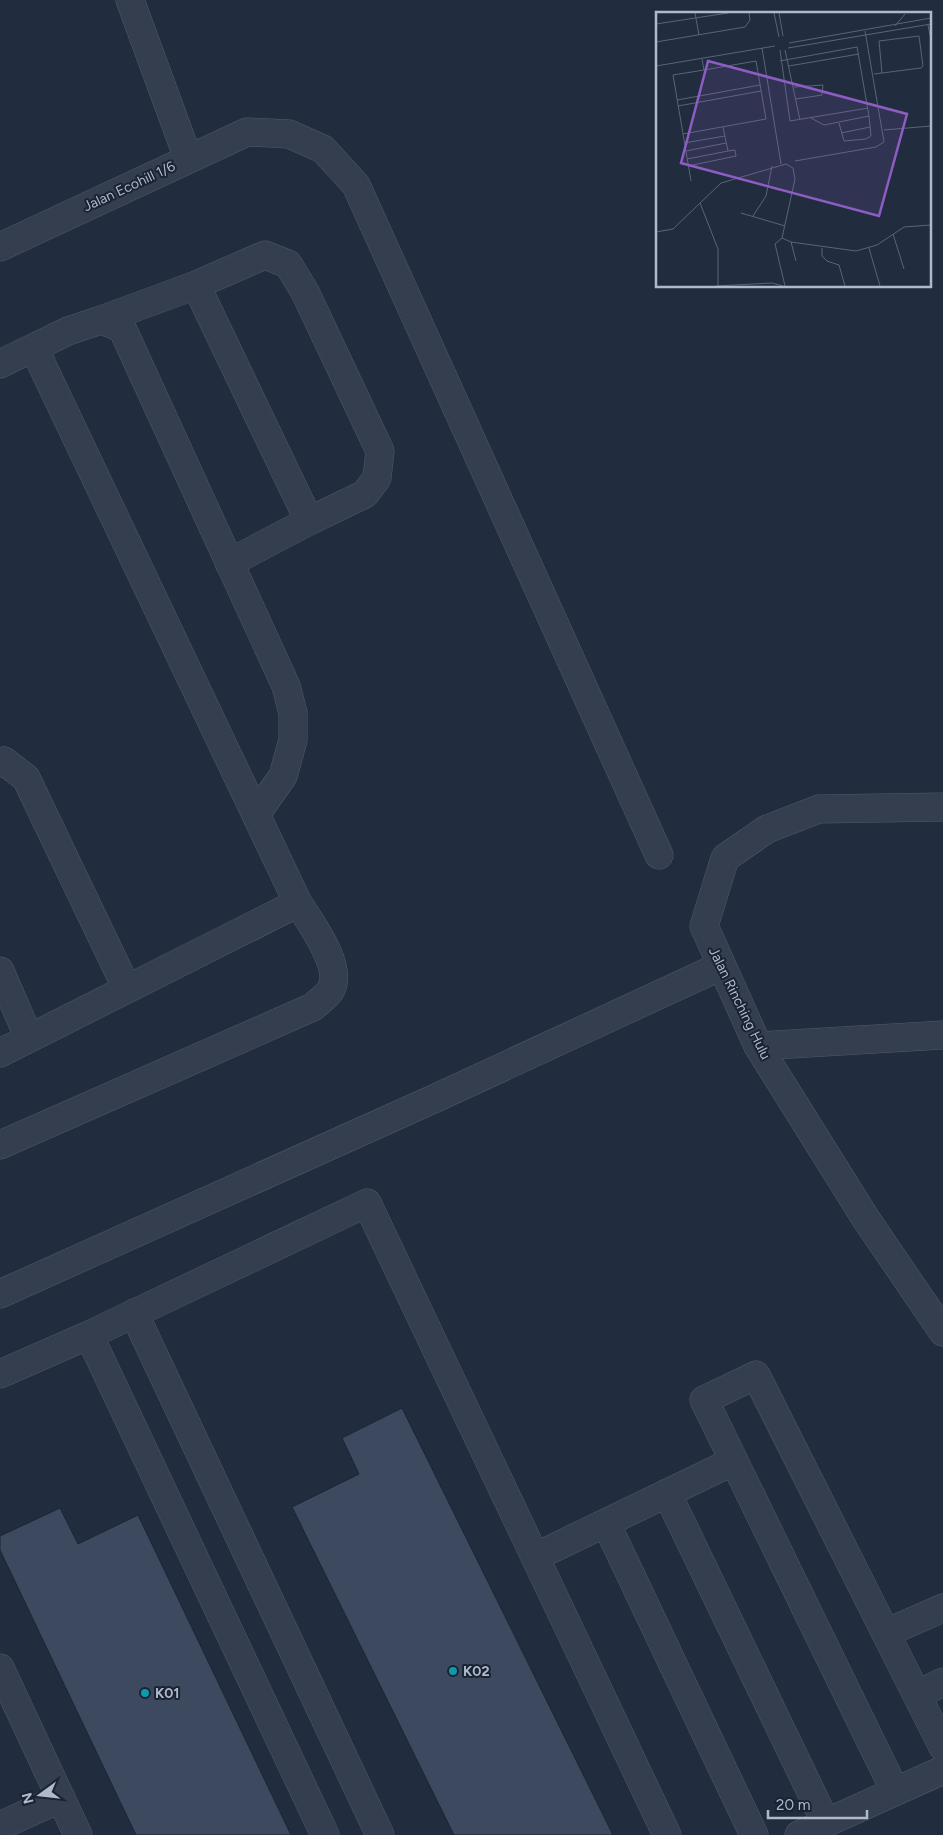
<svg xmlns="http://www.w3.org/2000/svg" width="943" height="1835" viewBox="0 0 943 1835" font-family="Figtree,sans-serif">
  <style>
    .building { fill: #3c495f; stroke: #1c2535 }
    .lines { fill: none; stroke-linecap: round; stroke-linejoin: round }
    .minor-casing { stroke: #505969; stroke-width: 29 }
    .minor { stroke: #353e4f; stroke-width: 28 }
    .culture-dot { fill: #0f9aa8; stroke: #1a2333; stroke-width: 2 }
    .labels { text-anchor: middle; stroke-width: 4; stroke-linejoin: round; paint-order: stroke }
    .street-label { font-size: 14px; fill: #b0b9ca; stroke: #1a2333 }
    .poi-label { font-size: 14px; font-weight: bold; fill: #b0b9ca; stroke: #1a2333; text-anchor: start }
    .inset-road { fill: none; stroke: #5a6477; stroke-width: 1 }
    .view { fill: #8e5dc3; fill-opacity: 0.15; stroke: #8e5dc3; stroke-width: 2.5 }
    .inset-edge { fill: none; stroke: #b0b9ca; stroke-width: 2.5 }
  </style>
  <rect width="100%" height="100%" fill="#212c3f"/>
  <path class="building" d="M402,1408L613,1835H454L292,1507L359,1474L342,1438Z
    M60,1508L78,1544L138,1515L291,1835H136L0,1550V1536Z"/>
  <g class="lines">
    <g class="minor-casing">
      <path id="minor" d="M130,0L188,158
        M0,247L247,132L289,134L323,149L356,185L659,855
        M196,285L309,521
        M101,320L196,285L265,255L288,264L305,292L380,451L377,478L365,494L309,521L229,563
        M0,364L68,331L101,320L122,328L286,686L293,713V740L283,776L256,814
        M0,763L4,761L26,778L127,989
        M943,807L819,809L767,829L725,858L704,926L758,1046L866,1219L943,1332
        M0,971L29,1038
        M758,1046L943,1035
        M0,1053L298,903
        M0,1145L313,1007C318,1002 326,997 330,991C345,968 310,922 298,903L42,365L37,348
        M0,1294L438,1097L721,966
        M134,1313L380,1835
        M89,1335L325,1835
        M0,1374L89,1335L367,1203L667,1835
        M734,1461L704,1400L756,1375L943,1747
        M667,1493L826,1823
        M606,1523L754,1835
        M535,1557L734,1461L895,1791
        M886,1633L943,1608
        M0,1668L78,1835
        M917,1695L943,1682
        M0,1826L61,1798
        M799,1835L943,1770"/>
    </g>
    <use href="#minor" class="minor"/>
  </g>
  <g class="culture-dot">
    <circle cx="453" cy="1671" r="5"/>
    <circle cx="145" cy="1693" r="5"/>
  </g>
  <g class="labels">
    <g class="street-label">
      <text transform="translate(129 186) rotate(-25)" y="5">Jalan Ecohill 1/6</text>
      <text transform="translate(740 1003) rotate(64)" y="5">Jalan Rinching Hulu</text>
    </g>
    <g class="poi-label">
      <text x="463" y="1676">K02</text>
      <text x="155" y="1698">K01</text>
    </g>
  </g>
  <g transform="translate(656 12)">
    <rect width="275" height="275" fill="#212c3f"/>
    <path class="inset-road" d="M39,1L43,23M118,1L123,25M123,1L127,24M0,12L72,1M272,13L275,28M239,14L249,2M0,30L89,15L94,8L93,1M133,31L275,6M106,36L125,152M132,36L275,12M124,38L134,109L212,96M129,38L144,108M124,49L201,35L213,104L168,113L155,106M0,54L119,34M133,54L203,42M218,62L226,61L265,56L267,54L263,24L223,29L226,61M138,75L167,73L166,83L140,87M21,88L104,73M22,94L105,79M183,111L188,129L210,127L215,124L213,104M228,118L275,114M185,121L214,115M27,122L110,107L100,49L48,58M28,131L69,124M30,139L70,131M31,147L72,139L67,115M139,149L220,135L228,130L209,19M32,154L80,144L79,138L72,139M35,169L17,63L48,58L46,47M44,191L62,237V274M85,201L129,214M97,204L110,184L116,154M0,220L17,217L65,171L130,152L137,156L139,167L126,226L135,230L200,239L221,233L248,215L275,213M237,222L248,257M126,226L119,232L129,274M135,230L140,249M166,236V244L171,249L183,253L189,274M213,236L224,274M60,274L116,271L127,274"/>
    <path class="view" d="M52,49L251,102L223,204L25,151Z"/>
    <rect width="275" height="275" class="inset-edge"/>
  </g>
  <g transform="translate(40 1795) rotate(255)" stroke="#1a2333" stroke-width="4" paint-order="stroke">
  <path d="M0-4L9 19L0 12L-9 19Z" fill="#b0b9ca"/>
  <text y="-8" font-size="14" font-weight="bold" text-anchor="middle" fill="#b0b9ca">N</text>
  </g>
  <path d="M768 1810v8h99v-8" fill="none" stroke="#b0b9ca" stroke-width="2.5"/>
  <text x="776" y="1810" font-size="15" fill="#b0b9ca" stroke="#1a2333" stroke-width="4" paint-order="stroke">20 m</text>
</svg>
